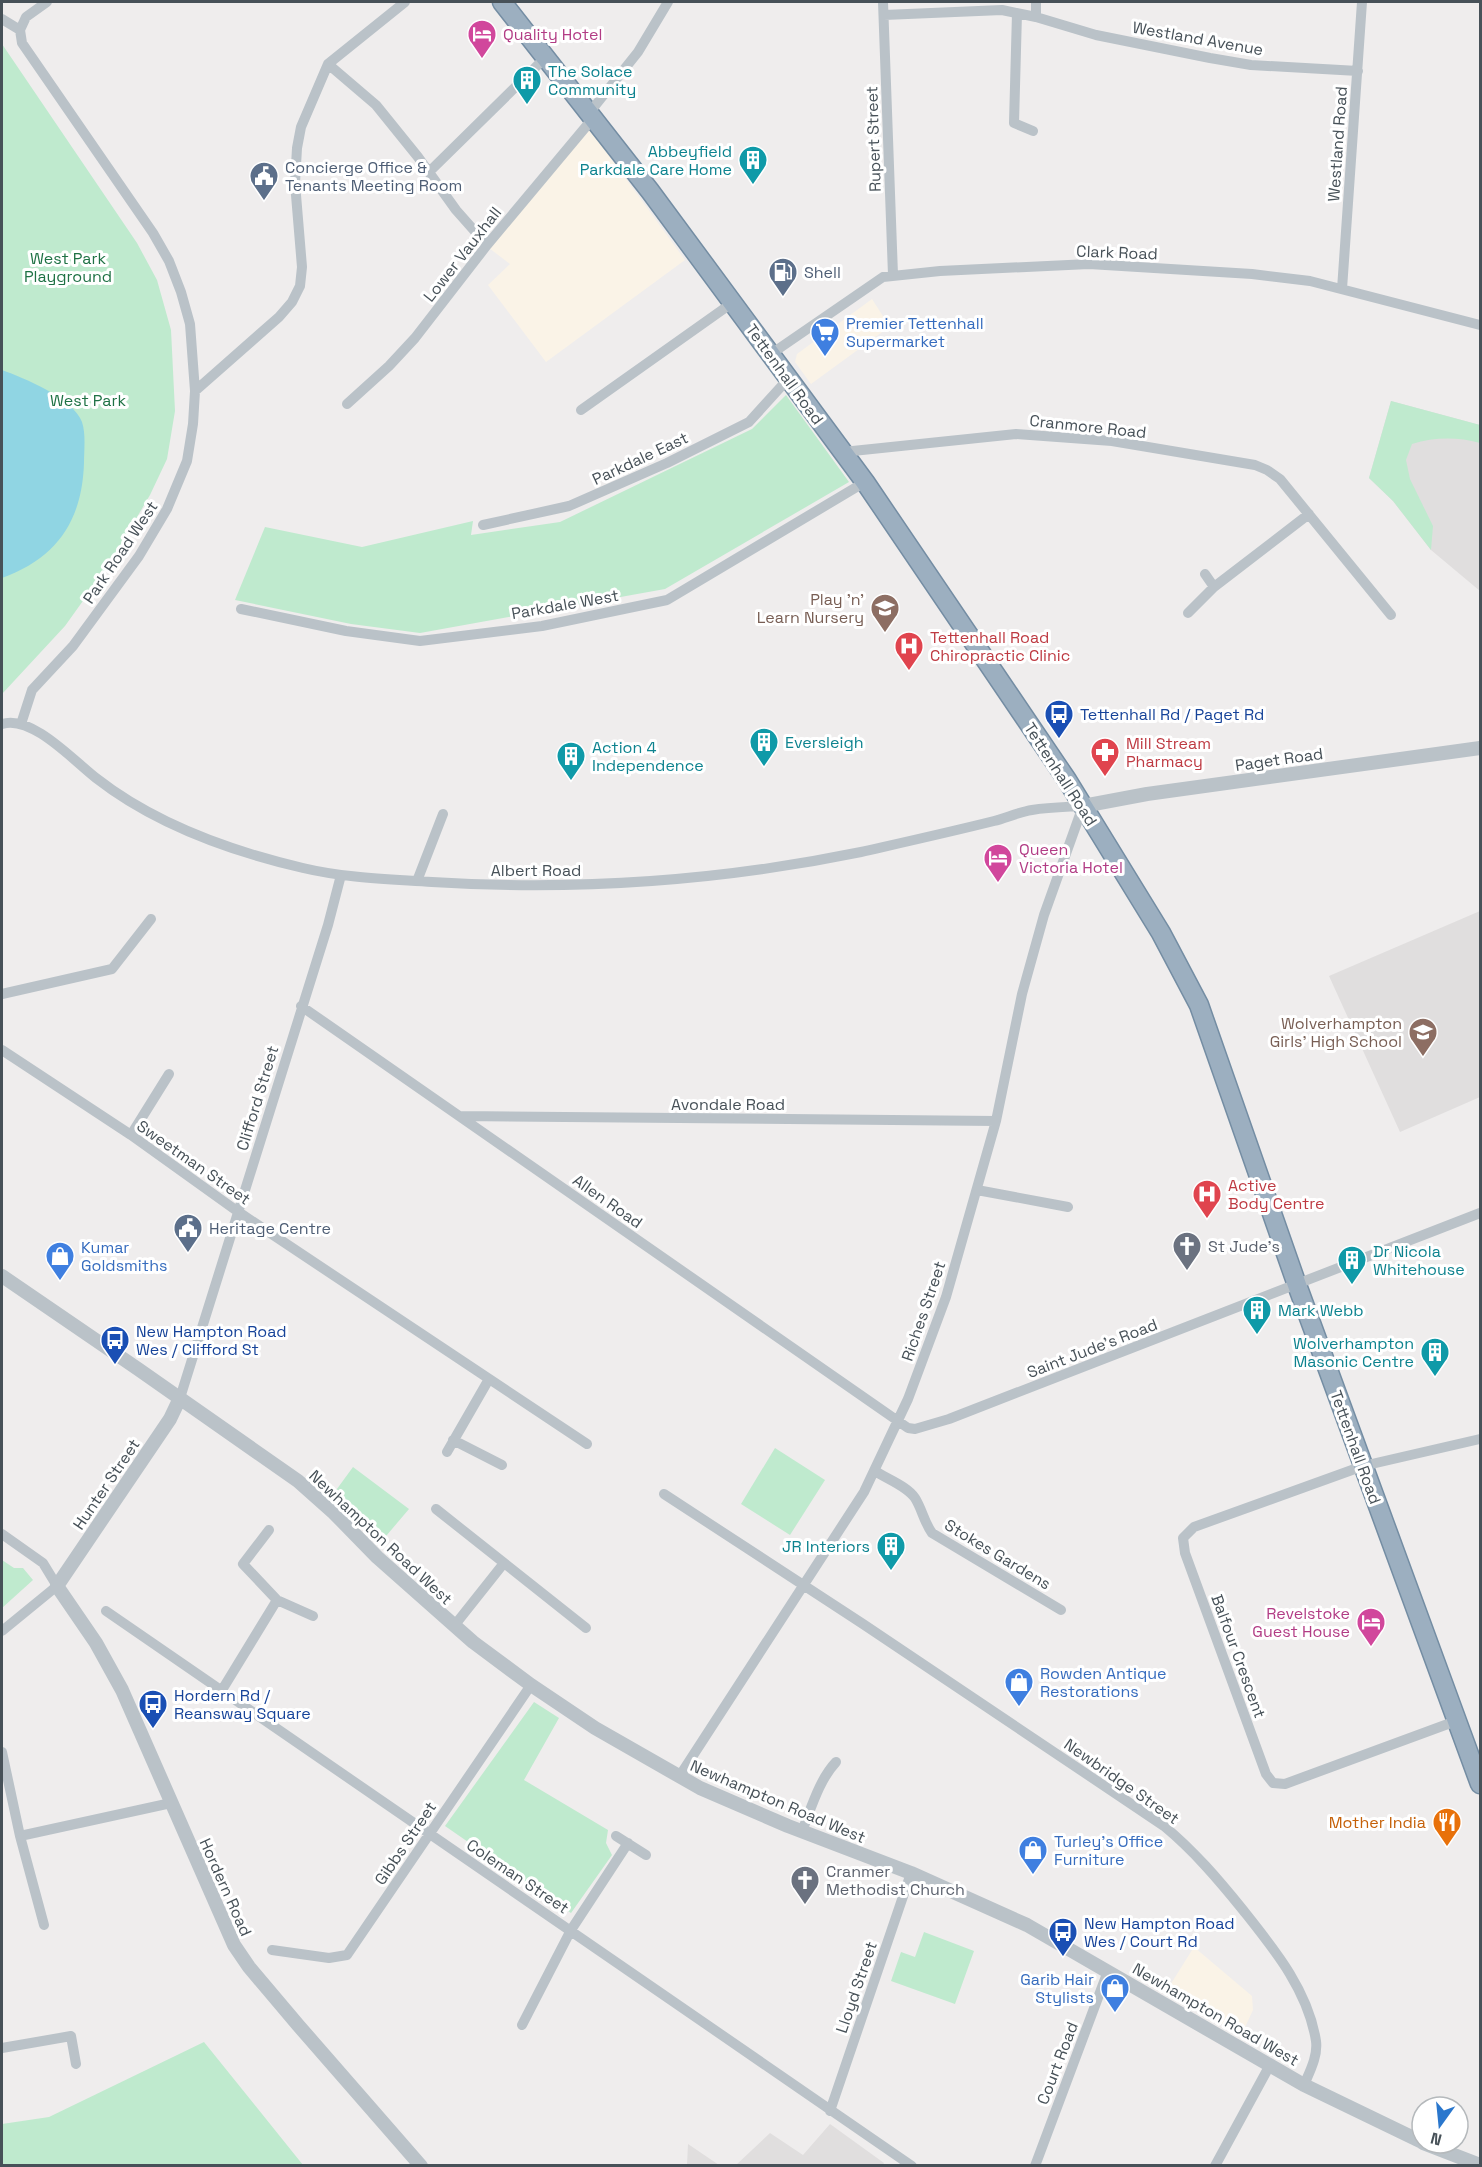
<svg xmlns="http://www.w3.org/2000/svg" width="1482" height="2167" viewBox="0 0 1482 2167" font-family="'Space Grotesk',sans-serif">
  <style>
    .commercial { fill: #faf3e7 }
    .education { fill: #e0dede }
    .green { fill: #bfeace }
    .water { fill: #90d5e3 }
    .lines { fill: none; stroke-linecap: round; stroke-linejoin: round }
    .trunk-casing { stroke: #748da3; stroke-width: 21 }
    .minor { stroke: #bac2c8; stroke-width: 10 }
    .tertiary { stroke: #bac2c8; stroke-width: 14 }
    .trunk { stroke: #9cafc0; stroke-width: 18 }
    .labels { text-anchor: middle; stroke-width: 6; stroke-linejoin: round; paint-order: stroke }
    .hotel-label { font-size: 16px; fill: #b23c85; stroke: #fff; text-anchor: start }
    .street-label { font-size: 16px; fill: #475158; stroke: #fff }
    .culture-label { font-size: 16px; fill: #0d838f; stroke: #fff; text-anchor: start }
    .service-label { font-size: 16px; fill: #4e5e75; stroke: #fff; text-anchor: start }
    .park-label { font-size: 16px; fill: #1f7245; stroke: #fff }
    .shop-label { font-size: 16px; fill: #366cbe; stroke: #fff; text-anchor: start }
    .education-label { font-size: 16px; fill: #785e54; stroke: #fff; text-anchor: end }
    .health-label { font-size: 16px; fill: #be3a42; stroke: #fff; text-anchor: start }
    .transit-label { font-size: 16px; fill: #164399; stroke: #fff; text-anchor: start }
    .worship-label { font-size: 16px; fill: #5b616d; stroke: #fff; text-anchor: start }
    .food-label { font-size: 16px; fill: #c56008; stroke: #fff; text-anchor: end }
  </style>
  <rect width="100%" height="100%" fill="#efeded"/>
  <path class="commercial" d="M589,128L685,260L546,362L488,285L510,264L489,248Z
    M872,299L888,324L885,330L811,384L795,362L797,354Z
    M1194,1947L1252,1996L1253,2010L1241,2036L1167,1990Z"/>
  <path class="education" d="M1391,401L1480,425V591L1431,550L1393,501L1369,478Z
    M1480,911V1097L1400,1132L1329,976Z
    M830,2124L884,2163L883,2165H736L770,2133L803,2155Z
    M688,2144L719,2165H687Z"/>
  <path class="green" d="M2,44L137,243L157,280L171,330L175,411L167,459L150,495L110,563L65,626L2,694Z
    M786,395L849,482L665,589L420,633L351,624L235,600L265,527L362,547L473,521L471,535L560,522L752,429Z
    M1391,401L1480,425V443C1457,437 1435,437 1412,444L1406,460L1410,479L1433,526L1431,550L1393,501L1369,478Z
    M775,1448L825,1480L790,1535L741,1504Z
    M353,1467L409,1509L381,1542L334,1493Z
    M2,1560L14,1568H23L33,1580L2,1608Z
    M534,1702L559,1718L524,1780L608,1830L606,1843L612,1855L571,1913L445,1826Z
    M924,1932L974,1951L955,2004L891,1981L901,1952L915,1957Z
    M204,2042L303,2165H2V2124L49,2117Z"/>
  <path class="water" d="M2,370C24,378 73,398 82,422C86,434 84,450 84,463C82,521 57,558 2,578Z"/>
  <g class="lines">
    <g class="trunk-casing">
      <path id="trunk" d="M502,2L650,191L865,482L1067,780L1161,933L1199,1005L1297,1285L1480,1784"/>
    </g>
    <path class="minor" d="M883,2L893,275
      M1036,2V17
      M1017,13L1014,123L1033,131
      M884,15L1002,10L1036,17L1096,35L1210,58L1251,65L1358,71
      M2,19L20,30
      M20,30L22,43L153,233L169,261L181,292L190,324L195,391L193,424L187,461L167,509L139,556L73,646L32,690L21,724
      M20,30L26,17L47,2
      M328,64L376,105L418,157L456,210L487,245
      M590,112L638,52L668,2
      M429,172L546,57
      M1342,289L1362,2
      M771,354L883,277L940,271L1089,264L1252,274L1310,281L1480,325
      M195,391L279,317L292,302L300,286L302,267L295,183L297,148L301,127L328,64L405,2
      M347,404L389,366L415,338L487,245L594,117
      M581,410L732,303
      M843,452L1016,434L1112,441L1255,465L1267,470L1280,479L1391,615
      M483,525L569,506L667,463L749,422L788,379
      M1205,574L1214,587
      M241,609L346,631L420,641L542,626L667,600L865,482
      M1188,613L1214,587L1309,514
      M2,724C31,714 74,761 96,778C156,825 230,851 303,868C345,878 389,879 432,882C576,891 720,881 861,852C905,842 950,832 994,821C1006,818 1019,812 1032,810C1049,807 1066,807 1083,806L1044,915L1022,994L996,1121L946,1297L908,1399L864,1492L679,1777
      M417,881L443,814
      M2,994L112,969L151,919
      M301,1006L908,1428L915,1429L949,1419L1480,1213
      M2,1050L131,1135L237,1211L587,1444
      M460,1116L996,1121
      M131,1135L169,1074
      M977,1190L1068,1207
      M180,1398L328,925L341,875
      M453,1440L502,1465
      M447,1452L489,1379
      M875,1471C887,1479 907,1486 915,1498C922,1509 924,1522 932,1533L1061,1610
      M664,1494L863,1624L1164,1826C1194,1851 1218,1879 1243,1910C1274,1949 1308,1990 1316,2041C1318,2056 1310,2071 1304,2085
      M436,1509L586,1628
      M269,1530L243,1564L277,1600L313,1616
      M2,1534L43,1563L57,1586L2,1631
      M106,1611L912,2166
      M454,1626L504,1563
      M222,1690L277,1600
      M1456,1721L1285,1784L1273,1783L1266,1774L1185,1553L1183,1538L1194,1527L1363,1466L1480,1439
      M2,1752L20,1836L44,1925
      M802,1831C811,1809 819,1780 836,1762
      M20,1836L171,1803
      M616,1836L646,1855
      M272,1950L329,1958L347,1955L531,1685
      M522,2025L571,1930L628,1843
      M2,2048L71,2036L76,2064
      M830,2111L911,1873
      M1035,2166L1108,1971
      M1215,2166L1270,2065"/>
    <path class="tertiary" d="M1083,806L1147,794L1480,748
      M2,1276L138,1369L298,1481L334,1513L377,1557L473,1642L531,1685L595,1728L700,1788L788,1826L911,1873L1027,1925L1304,2085L1422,2142
      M180,1398L170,1419L57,1586L96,1643L122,1690L234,1945L249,1967L298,2025L421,2166
      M1423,2143L1480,2165"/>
    <use href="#trunk" class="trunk"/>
  </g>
  <defs>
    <g id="hotel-pin" transform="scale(1.5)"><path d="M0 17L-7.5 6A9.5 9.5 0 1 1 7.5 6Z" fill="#d1479c" stroke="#fff"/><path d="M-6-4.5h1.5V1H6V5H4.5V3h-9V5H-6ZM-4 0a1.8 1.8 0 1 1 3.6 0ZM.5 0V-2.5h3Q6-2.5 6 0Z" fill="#fff"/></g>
    <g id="building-pin" transform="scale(1.5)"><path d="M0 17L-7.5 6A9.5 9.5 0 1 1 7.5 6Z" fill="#0f9aa8" stroke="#fff"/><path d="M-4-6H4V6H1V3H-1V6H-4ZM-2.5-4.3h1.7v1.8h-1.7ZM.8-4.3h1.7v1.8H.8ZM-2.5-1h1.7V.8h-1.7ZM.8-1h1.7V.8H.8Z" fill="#fff"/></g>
    <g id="civic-pin" transform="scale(1.5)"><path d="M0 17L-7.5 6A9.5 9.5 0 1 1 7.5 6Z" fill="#5c6f8a" stroke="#fff"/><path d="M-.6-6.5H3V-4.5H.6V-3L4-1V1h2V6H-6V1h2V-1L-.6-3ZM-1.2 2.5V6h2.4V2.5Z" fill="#fff"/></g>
    <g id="fuel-pin" transform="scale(1.5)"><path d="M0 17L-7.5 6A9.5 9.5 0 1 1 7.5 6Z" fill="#5c6f8a" stroke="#fff"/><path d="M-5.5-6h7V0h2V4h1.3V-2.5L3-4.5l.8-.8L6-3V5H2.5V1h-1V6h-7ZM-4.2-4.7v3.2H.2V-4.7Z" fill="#fff"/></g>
    <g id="supermarket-pin" transform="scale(1.5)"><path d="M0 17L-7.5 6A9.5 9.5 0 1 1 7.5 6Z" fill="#3f7fe0" stroke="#fff"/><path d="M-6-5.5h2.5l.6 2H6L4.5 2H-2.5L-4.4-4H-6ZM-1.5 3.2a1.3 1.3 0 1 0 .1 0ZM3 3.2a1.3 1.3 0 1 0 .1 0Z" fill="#fff"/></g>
    <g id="school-pin" transform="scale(1.5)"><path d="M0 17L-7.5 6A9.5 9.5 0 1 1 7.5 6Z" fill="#8d6e63" stroke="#fff"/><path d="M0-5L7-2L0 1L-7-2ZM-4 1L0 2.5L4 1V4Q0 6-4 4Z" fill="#fff"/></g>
    <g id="hospital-pin" transform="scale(1.5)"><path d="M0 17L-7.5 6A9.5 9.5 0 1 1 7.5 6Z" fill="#e0444e" stroke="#fff"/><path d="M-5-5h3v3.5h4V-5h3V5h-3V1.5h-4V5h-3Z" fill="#fff"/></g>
    <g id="bus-pin" transform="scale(1.5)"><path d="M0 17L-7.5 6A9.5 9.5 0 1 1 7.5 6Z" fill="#1a4fb4" stroke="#fff"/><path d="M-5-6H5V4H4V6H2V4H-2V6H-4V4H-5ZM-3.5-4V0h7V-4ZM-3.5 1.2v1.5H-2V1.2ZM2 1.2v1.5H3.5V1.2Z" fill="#fff"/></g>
    <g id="pharmacy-pin" transform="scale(1.5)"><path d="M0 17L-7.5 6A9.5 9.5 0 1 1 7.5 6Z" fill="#e0444e" stroke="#fff"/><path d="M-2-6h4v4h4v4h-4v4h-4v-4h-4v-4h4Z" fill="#fff"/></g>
    <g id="church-pin" transform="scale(1.5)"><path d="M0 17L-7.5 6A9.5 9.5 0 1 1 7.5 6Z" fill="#6b7280" stroke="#fff"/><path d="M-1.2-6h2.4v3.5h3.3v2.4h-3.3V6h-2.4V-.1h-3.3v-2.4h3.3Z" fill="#fff"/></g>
    <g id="shop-pin" transform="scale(1.5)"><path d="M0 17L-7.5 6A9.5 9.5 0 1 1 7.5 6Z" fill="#3f7fe0" stroke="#fff"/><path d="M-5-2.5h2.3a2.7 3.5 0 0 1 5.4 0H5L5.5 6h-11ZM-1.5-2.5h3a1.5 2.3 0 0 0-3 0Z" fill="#fff"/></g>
    <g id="restaurant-pin" transform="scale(1.5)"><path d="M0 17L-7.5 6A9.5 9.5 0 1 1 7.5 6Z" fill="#e8710a" stroke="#fff"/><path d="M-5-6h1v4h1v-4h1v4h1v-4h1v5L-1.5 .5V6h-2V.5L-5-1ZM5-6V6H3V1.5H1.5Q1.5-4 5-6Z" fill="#fff"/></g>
  </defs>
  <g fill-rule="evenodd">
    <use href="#hotel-pin" x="482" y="34"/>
    <use href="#building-pin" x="527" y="80"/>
    <use href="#building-pin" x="753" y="160"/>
    <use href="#civic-pin" x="264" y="176"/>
    <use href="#fuel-pin" x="783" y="272"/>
    <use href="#supermarket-pin" x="825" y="332"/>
    <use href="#school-pin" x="885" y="608"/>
    <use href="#hospital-pin" x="909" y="646"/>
    <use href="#bus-pin" x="1059" y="714"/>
    <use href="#building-pin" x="764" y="742"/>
    <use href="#pharmacy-pin" x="1105" y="752"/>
    <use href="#building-pin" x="571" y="756"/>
    <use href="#hotel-pin" x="998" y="858"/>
    <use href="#school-pin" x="1423" y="1032"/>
    <use href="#hospital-pin" x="1207" y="1194"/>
    <use href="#civic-pin" x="188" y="1228"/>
    <use href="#church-pin" x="1187" y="1246"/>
    <use href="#shop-pin" x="60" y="1256"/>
    <use href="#building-pin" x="1352" y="1260"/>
    <use href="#building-pin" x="1257" y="1310"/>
    <use href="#bus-pin" x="115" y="1340"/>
    <use href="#building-pin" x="1435" y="1352"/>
    <use href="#building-pin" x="891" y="1546"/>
    <use href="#hotel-pin" x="1371" y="1622"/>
    <use href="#shop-pin" x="1019" y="1682"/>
    <use href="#bus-pin" x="153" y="1704"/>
    <use href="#restaurant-pin" x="1447" y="1822"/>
    <use href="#shop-pin" x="1033" y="1850"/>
    <use href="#church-pin" x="805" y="1880"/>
    <use href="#bus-pin" x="1063" y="1932"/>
    <use href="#shop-pin" x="1115" y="1988"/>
  </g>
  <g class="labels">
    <g class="hotel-label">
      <text x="503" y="40">Quality Hotel</text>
      <text x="1019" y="855">Queen<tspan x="1019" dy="18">Victoria Hotel</tspan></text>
      <text x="1350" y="1619" text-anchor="end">Revelstoke<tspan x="1350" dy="18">Guest House</tspan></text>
    </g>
    <g class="street-label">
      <text transform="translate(1198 38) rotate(10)" y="6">Westland Avenue</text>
      <text transform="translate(873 139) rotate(-92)" y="6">Rupert Street</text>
      <text transform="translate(1337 144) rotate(-86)" y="6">Westland Road</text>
      <text transform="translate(1117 252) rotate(2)" y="6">Clark Road</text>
      <text transform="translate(462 254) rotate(-52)" y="6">Lower Vauxhall</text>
      <text transform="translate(785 374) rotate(54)" y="6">Tettenhall Road</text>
      <text transform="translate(1088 426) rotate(6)" y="6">Cranmore Road</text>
      <text transform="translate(640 458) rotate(-25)" y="6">Parkdale East</text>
      <text transform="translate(120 552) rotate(-56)" y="6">Park Road West</text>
      <text transform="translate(565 604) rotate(-10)" y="6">Parkdale West</text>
      <text transform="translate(1279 759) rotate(-8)" y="6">Paget Road</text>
      <text transform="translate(1061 774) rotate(57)" y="6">Tettenhall Road</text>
      <text x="536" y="876">Albert Road</text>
      <text transform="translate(257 1098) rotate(-73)" y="6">Clifford Street</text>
      <text x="728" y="1110">Avondale Road</text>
      <text transform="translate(194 1162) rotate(35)" y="6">Sweetman Street</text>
      <text transform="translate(608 1201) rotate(35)" y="6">Allen Road</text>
      <text transform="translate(923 1311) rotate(-71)" y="6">Riches Street</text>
      <text transform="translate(1092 1348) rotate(-21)" y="6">Saint Jude's Road</text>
      <text transform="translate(1356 1447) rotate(70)" y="6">Tettenhall Road</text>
      <text transform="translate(106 1484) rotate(-56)" y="6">Hunter Street</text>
      <text transform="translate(381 1537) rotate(43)" y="6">Newhampton Road West</text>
      <text transform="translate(998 1554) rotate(31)" y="6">Stokes Gardens</text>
      <text transform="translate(1239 1656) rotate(70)" y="6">Balfour Crescent</text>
      <text transform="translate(1122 1781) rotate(35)" y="6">Newbridge Street</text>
      <text transform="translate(778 1801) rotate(23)" y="6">Newhampton Road West</text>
      <text transform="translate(405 1843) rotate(-56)" y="6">Gibbs Street</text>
      <text transform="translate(518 1876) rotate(34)" y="6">Coleman Street</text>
      <text transform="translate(226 1887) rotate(66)" y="6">Hordern Road</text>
      <text transform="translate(856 1987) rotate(-71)" y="6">Lloyd Street</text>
      <text transform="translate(1216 2014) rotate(30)" y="6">Newhampton Road West</text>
      <text transform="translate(1057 2063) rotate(-69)" y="6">Court Road</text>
    </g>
    <g class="culture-label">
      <text x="548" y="77">The Solace<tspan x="548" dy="18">Community</tspan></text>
      <text x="732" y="157" text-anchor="end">Abbeyfield<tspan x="732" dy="18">Parkdale Care Home</tspan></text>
      <text x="785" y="748">Eversleigh</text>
      <text x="592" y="753">Action 4<tspan x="592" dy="18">Independence</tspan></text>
      <text x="1373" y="1257">Dr Nicola<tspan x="1373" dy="18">Whitehouse</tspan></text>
      <text x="1278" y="1316">Mark Webb</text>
      <text x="1414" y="1349" text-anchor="end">Wolverhampton<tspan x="1414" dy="18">Masonic Centre</tspan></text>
      <text x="870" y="1552" text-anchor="end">JR Interiors</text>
    </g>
    <g class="service-label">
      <text x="285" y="173">Concierge Office &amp;<tspan x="285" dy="18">Tenants Meeting Room</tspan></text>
      <text x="804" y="278">Shell</text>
      <text x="209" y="1234">Heritage Centre</text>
    </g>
    <g class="park-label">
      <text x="68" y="264">West Park<tspan x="68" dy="18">Playground</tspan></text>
      <text x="88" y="406">West Park</text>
    </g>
    <g class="shop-label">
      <text x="846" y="329">Premier Tettenhall<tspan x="846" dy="18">Supermarket</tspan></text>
      <text x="81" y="1253">Kumar<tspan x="81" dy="18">Goldsmiths</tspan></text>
      <text x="1040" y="1679">Rowden Antique<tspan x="1040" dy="18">Restorations</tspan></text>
      <text x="1054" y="1847">Turley's Office<tspan x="1054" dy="18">Furniture</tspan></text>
      <text x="1094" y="1985" text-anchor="end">Garib Hair<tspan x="1094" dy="18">Stylists</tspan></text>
    </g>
    <g class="education-label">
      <text x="864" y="605">Play 'n'<tspan x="864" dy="18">Learn Nursery</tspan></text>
      <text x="1402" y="1029">Wolverhampton<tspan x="1402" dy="18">Girls' High School</tspan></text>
    </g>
    <g class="health-label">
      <text x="930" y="643">Tettenhall Road<tspan x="930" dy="18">Chiropractic Clinic</tspan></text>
      <text x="1126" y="749">Mill Stream<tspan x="1126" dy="18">Pharmacy</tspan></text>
      <text x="1228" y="1191">Active<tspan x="1228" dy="18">Body Centre</tspan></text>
    </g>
    <g class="transit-label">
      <text x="1080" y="720">Tettenhall Rd / Paget Rd</text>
      <text x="136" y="1337">New Hampton Road<tspan x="136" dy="18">Wes / Clifford St</tspan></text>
      <text x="174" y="1701">Hordern Rd /<tspan x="174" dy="18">Reansway Square</tspan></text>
      <text x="1084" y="1929">New Hampton Road<tspan x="1084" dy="18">Wes / Court Rd</tspan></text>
    </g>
    <g class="worship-label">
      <text x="1208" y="1252">St Jude's</text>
      <text x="826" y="1877">Cranmer<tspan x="826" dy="18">Methodist Church</tspan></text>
    </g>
    <g class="food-label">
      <text x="1426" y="1828">Mother India</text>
    </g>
  </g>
  <rect width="1482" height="2167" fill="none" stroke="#475158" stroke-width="6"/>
  <g transform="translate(1440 2125) rotate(195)"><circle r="28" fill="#ffffff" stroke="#b5b9bc" stroke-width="1.5"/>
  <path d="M0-4.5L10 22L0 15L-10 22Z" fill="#2a77cd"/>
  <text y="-9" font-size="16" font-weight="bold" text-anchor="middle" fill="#475158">N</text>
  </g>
</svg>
